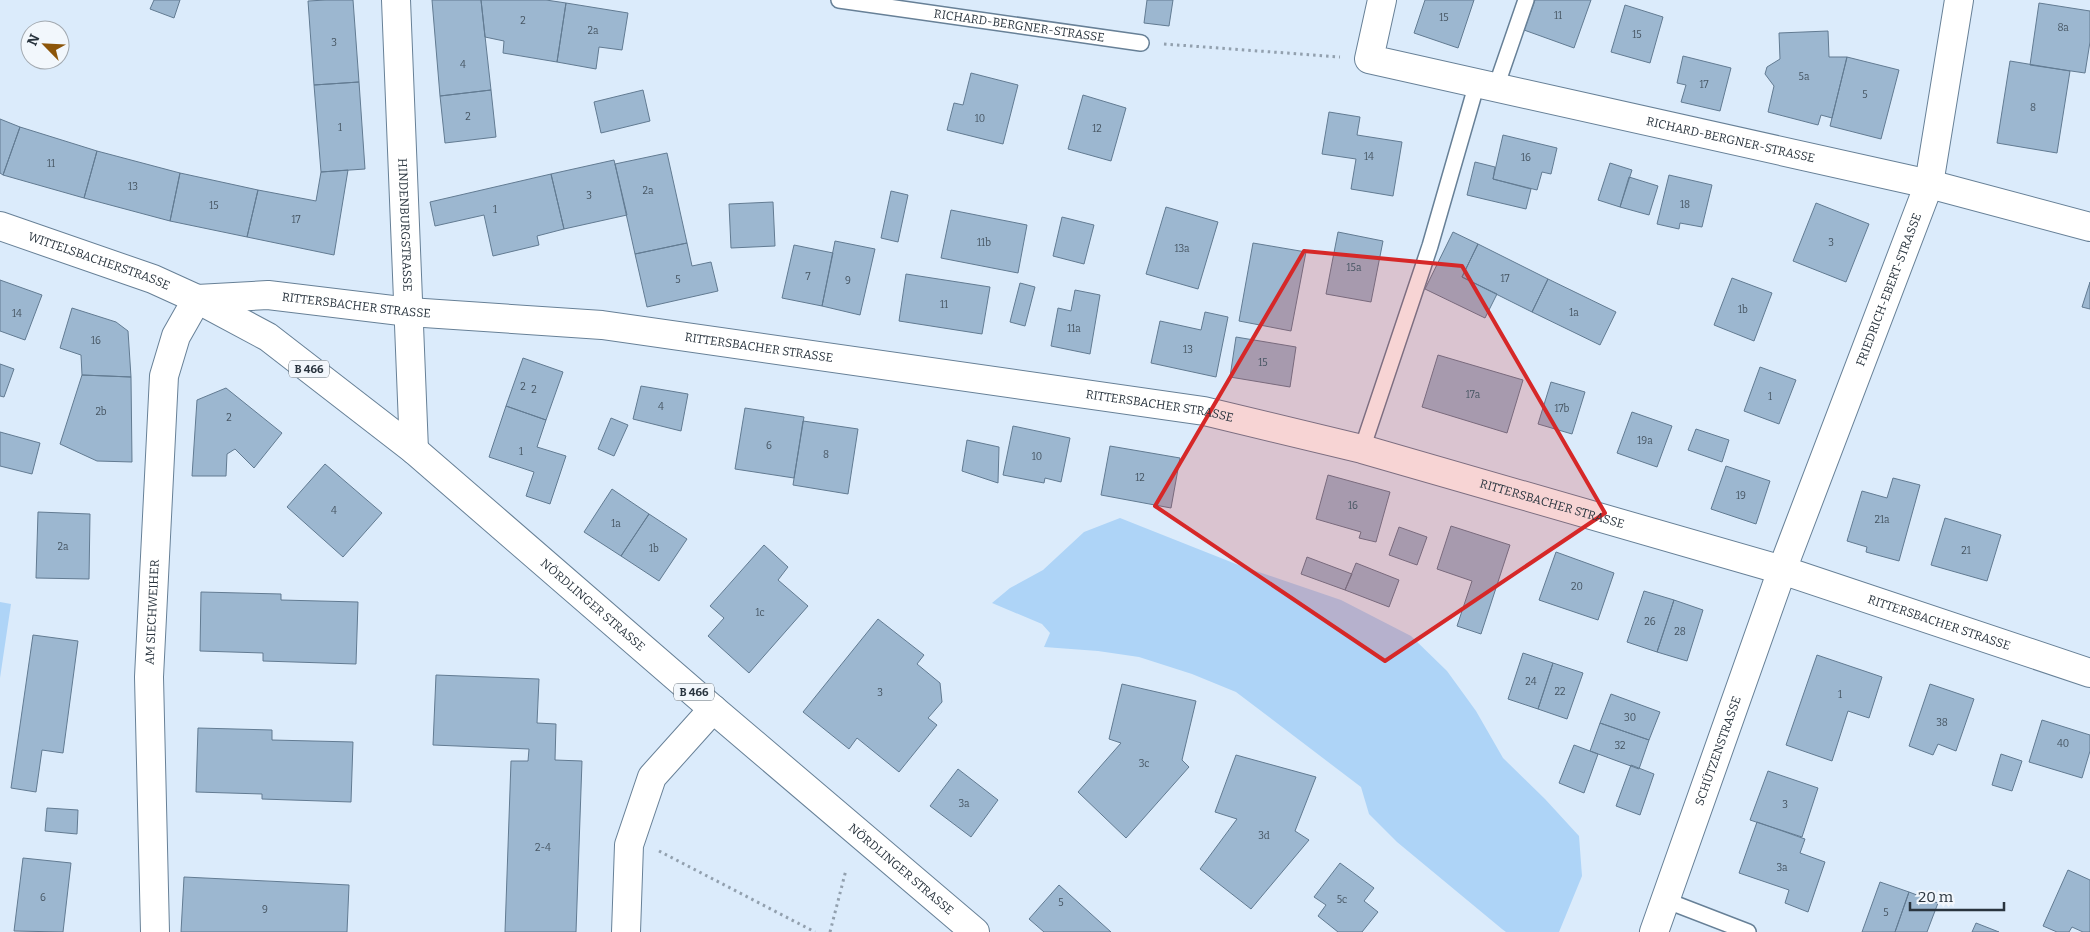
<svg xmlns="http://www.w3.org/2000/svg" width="2090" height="932" viewBox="0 0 2090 932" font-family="Bitter,serif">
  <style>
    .green { fill: #aed4f7 }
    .building { fill: #9cb7d0; stroke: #627b92 }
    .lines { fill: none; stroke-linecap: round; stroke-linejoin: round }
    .lane-casing { stroke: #678097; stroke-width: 18 }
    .street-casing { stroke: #678097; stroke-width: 30 }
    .secondary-casing { stroke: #678097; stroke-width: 30 }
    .primary-casing { stroke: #678097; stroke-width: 30 }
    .path { stroke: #92a0ae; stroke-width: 3; stroke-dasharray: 2.5 4; stroke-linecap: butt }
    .lane { stroke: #fff; stroke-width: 15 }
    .street { stroke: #fff; stroke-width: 28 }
    .secondary { stroke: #fff; stroke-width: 28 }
    .primary { stroke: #fff; stroke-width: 28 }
    .marked { fill: #d62828; fill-opacity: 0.2; stroke: #d62828; stroke-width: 4; stroke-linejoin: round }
    .labels { text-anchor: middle; stroke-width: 4; stroke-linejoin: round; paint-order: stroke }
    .number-label { font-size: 10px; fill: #465562 }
    .shield { fill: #f2f7fc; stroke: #656e77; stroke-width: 1 }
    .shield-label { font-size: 11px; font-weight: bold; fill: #29343e }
    .street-label { font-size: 12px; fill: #29343e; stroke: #f2f7fc }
  </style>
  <rect width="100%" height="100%" fill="#dbebfb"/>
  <path class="green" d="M1120,518L1241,566L1341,600L1411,636L1447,671L1476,711L1503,758L1545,799L1579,836L1582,876L1559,932H1506L1502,929L1397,842L1369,814L1361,787L1236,692L1192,674L1139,657L1098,651L1044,647L1050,633L1042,624L992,603L1010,588L1043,570L1084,532Z
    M0,602L11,604L0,678Z"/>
  <path class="building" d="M154,0H180L174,18L150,9Z
    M326,0H353L359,82L314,85L308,1Z
    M432,0H481L491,90L440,96Z
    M481,0H546L566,3L557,62L503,53L504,41L485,37Z
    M1147,0H1173L1169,26L1144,23Z
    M1425,0H1474L1458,48L1414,33Z
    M1535,0H1591L1574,48L1524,30Z
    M566,3L628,13L622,50L599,47L596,69L557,62Z
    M2039,3L2090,11V42L2085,73L2030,65Z
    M1625,5L1663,17L1650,63L1611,52Z
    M1828,31L1829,57H1847L1832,118L1821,115L1818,125L1768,112L1774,86L1765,74L1767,67L1780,59L1779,33Z
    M1683,56L1731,68L1720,111L1681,102L1686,85L1677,83Z
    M1847,57L1899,70L1881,139L1830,126Z
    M2010,61L2070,71L2057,153L1997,143Z
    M971,73L1018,85L1003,144L947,130L954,103L963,105Z
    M359,82L365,169L321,172L314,85Z
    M491,90L496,137L445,143L440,96Z
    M643,90L650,121L601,133L594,102Z
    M1083,95L1126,108L1111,161L1068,149Z
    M1329,112L1360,117L1357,135L1402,142L1393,196L1351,189L1356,159L1322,154Z
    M0,119L20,127L3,175L0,173Z
    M20,127L97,151L84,198L3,175Z
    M1503,135L1557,148L1551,174L1542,172L1537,190L1493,179Z
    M97,151L180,173L170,221L84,198Z
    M667,153L687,243L635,254L615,164Z
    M614,160L627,215L564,229L551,174Z
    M1475,162L1495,167L1493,179L1531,189L1526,209L1467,195Z
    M1610,163L1632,170L1620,207L1598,200Z
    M348,170L334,255L247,237L258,190L316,201L321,172Z
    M180,173L258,190L247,237L170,221Z
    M551,174L564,229L537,236L539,245L493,256L484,215L435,226L430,202Z
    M1669,175L1712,185L1702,227L1680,223L1679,229L1657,224Z
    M1629,177L1658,186L1649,215L1620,207Z
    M891,191L908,195L898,242L881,238Z
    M773,202L775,246L731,248L729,204Z
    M1816,203L1869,224L1846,282L1793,261Z
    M1166,207L1218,222L1198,289L1146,274Z
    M951,210L1027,225L1018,273L941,258Z
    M1062,217L1094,225L1084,264L1053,256Z
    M1338,232L1383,241L1371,302L1326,294Z
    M1453,232L1478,244L1462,277L1497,294L1485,318L1425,289Z
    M835,241L875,249L860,315L822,306Z
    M687,243L692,266L711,262L718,291L647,307L635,254Z
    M1253,243L1306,252L1291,331L1239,321Z
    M1478,244L1548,279L1532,312L1462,277Z
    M794,245L833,253L822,306L782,298Z
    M906,274L990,287L982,334L899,321Z
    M1732,278L1772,293L1754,341L1714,325Z
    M1548,279L1616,312L1600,345L1532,312Z
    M0,280L42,295L25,340L0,331Z
    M2090,282V309L2082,307Z
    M1020,283L1035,287L1025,326L1010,322Z
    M1075,290L1100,295L1090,354L1051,346L1058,308L1071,311Z
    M72,308L116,322L128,331L131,377L82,375L81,355L60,348Z
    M1205,312L1228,317L1216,377L1151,363L1160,321L1201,330Z
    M1236,337L1296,347L1290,387L1230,377Z
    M1438,355L1523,380L1507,433L1422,407Z
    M523,358L563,372L546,420L506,406Z
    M0,364L14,369L4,397L0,396Z
    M1760,367L1796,380L1779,424L1744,411Z
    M82,375L131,377L132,462L97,461L60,444Z
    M1551,382L1585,392L1572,434L1538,424Z
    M641,386L688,394L681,431L633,419Z
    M226,388L282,433L254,468L235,449L227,454L226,476H192L197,400Z
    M506,406L546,420L537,447L566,456L550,504L526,496L534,472L489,457Z
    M745,408L804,417L794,478L735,469Z
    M1632,412L1672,426L1657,467L1617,453Z
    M611,418L628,425L614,456L598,449Z
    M803,421L858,429L848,494L793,485Z
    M1013,426L1070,438L1061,482L1045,478L1044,483L1003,475Z
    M1696,429L1729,440L1722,462L1688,450Z
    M0,432L40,443L32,474L0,466Z
    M967,440L999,447L998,483L962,471Z
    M1110,446L1180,458L1171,508L1101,495Z
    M325,464L382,513L343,557L287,507Z
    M1726,466L1770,481L1756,524L1711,509Z
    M1328,475L1390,492L1376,542L1359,538L1361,532L1316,519Z
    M1893,478L1920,485L1899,561L1866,552L1867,547L1847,541L1862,491L1887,498Z
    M612,489L649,514L621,556L584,532Z
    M38,512L90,514L89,579L36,578Z
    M649,514L687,539L659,581L621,556Z
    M1945,518L2001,535L1987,581L1931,565Z
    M1451,526L1510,545L1481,634L1457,626L1472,581L1437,569Z
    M1399,527L1427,537L1417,565L1389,555Z
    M764,545L788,567L778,580L808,606L749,673L708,636L724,618L710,606Z
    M1556,552L1614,573L1598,620L1539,600Z
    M1307,557L1352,574L1345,590L1301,574Z
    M1356,563L1399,580L1389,607L1345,590Z
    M1644,591L1674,600L1657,652L1627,642Z
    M201,592L281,594V600L358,602L356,664L263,661V653L200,651Z
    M1674,600L1703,610L1687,661L1657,652Z
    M878,619L924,655L917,664L940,683L942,702L928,718L937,725L899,772L857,738L849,749L803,712Z
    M33,635L78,641L63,753L42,750L36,792L11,788Z
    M1523,653L1553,663L1538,709L1508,699Z
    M1817,655L1882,677L1869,718L1848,711L1832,761L1786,745Z
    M1553,663L1583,673L1567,719L1538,709Z
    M436,675L539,679L537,723L556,724L555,760L582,761L576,932H505L511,761H528L529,749L433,745Z
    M1122,684L1196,701L1182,760L1189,767L1126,838L1078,792L1121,743L1109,739Z
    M1930,684L1974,699L1956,751L1938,744L1933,755L1909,746Z
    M1611,694L1660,712L1649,740L1600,723Z
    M2042,720L2090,735V751L2082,778L2029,762Z
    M1600,723L1649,740L1639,769L1590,751Z
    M198,728L272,730V740L353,742L351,802L262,799V794L196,792Z
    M1574,745L1598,754L1584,793L1559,783Z
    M2001,754L2022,761L2012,791L1992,785Z
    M1236,755L1316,777L1295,831L1309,840L1251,909L1200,869L1237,819L1215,812Z
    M1631,765L1654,774L1640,815L1616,806Z
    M958,769L998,800L971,837L930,806Z
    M1768,771L1818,788L1802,837L1750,820Z
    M47,808L78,810L77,834L45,831Z
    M1757,822L1805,839L1800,853L1825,862L1808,912L1785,903L1789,890L1739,873Z
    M23,858L71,863L63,932L14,931Z
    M1340,863L1374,888L1364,901L1378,912L1362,932H1338L1318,916L1326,905L1314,897Z
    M2068,870L2090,880V932H2083L2072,927L2069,932H2057L2043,926Z
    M184,877L349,885L347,932H181Z
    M1880,882L1909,892L1895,932H1862Z
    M1059,885L1111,932H1044L1029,919Z
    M1909,892L1938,903L1927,932H1895Z
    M1976,923L1999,932H1972Z"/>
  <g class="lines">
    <g class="lane-casing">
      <g id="lane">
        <path id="s1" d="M839,0L1141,43"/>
        <path d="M1496,87L1526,0"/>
        <path d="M1362,449L1430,246L1477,83"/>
        <path d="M1665,900L1748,932"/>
      </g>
    </g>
    <g class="street-casing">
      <g id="street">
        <path id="s2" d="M1382,0L1369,59L1929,184L2090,227"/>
        <path id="s3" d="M155,932L149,677L164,376L176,336L197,299"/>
        <path d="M626,932L629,845L652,777L713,709"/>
      </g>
    </g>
    <g class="secondary-casing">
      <g id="secondary">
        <path id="s4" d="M396,0L414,450"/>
        <path id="s5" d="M197,299L268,295L409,312L602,325L1204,411L1362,449L1782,570L2090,673"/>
        <path id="s6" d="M1654,932L1782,570L1929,184L1959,0"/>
      </g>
    </g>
    <g class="primary-casing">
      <g id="primary">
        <path id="s7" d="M0,226L153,279L197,299L268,337L414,450L713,709L975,932"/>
      </g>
    </g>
    <path class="path" d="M1164,44L1340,57
      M659,851L815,932
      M830,932L846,870"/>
    <use href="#lane" class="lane"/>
    <use href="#street" class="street"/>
    <use href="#secondary" class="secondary"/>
    <use href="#primary" class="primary"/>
  </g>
  <path class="marked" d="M1304,251L1462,266L1605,513L1385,661L1155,506Z"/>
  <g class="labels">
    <g class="number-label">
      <text x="1558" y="19">11</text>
      <text x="1444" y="21">15</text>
      <text x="523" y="24">2</text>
      <text x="2063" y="31">8a</text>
      <text x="593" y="34">2a</text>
      <text x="1637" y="38">15</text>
      <text x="334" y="46">3</text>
      <text x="463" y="68">4</text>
      <text x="1804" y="80">5a</text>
      <text x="1704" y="88">17</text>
      <text x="1865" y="98">5</text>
      <text x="2033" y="111">8</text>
      <text x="468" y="120">2</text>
      <text x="980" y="122">10</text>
      <text x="340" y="131">1</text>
      <text x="1097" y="132">12</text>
      <text x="1369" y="160">14</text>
      <text x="1526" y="161">16</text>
      <text x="51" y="167">11</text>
      <text x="133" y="190">13</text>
      <text x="648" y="194">2a</text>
      <text x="589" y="199">3</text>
      <text x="1685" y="208">18</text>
      <text x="214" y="209">15</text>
      <text x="495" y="213">1</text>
      <text x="296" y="223">17</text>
      <text x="984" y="246">11b</text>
      <text x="1831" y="246">3</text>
      <text x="1182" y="252">13a</text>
      <text x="1354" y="271">15a</text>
      <text x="808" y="280">7</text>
      <text x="1505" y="282">17</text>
      <text x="678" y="283">5</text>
      <text x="848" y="284">9</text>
      <text x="944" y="308">11</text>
      <text x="1743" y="313">1b</text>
      <text x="1574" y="316">1a</text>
      <text x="17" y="317">14</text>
      <text x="1074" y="332">11a</text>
      <text x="96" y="344">16</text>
      <text x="1188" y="353">13</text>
      <text x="1263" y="366">15</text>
      <text x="523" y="390">2</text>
      <text x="534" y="393">2</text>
      <text x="1473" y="398">17a</text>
      <text x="1770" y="400">1</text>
      <text x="661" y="410">4</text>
      <text x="1562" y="412">17b</text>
      <text x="101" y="415">2b</text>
      <text x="229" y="421">2</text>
      <text x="1645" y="444">19a</text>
      <text x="769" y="449">6</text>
      <text x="521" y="455">1</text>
      <text x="826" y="458">8</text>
      <text x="1037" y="460">10</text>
      <text x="1140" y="481">12</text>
      <text x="1741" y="499">19</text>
      <text x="1353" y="509">16</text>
      <text x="334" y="514">4</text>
      <text x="1882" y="523">21a</text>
      <text x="616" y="527">1a</text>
      <text x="63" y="550">2a</text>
      <text x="654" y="552">1b</text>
      <text x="1966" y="554">21</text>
      <text x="1577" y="590">20</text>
      <text x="760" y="616">1c</text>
      <text x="1650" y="625">26</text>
      <text x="1680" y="635">28</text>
      <text x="1531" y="685">24</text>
      <text x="1560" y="695">22</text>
      <text x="880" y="696">3</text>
      <text x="1840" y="698">1</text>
      <text x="1630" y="721">30</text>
      <text x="1942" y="726">38</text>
      <text x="2063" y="747">40</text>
      <text x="1620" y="749">32</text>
      <text x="1144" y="767">3c</text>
      <text x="964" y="807">3a</text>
      <text x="1785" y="808">3</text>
      <text x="1264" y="839">3d</text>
      <text x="543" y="851">2-4</text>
      <text x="1782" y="871">3a</text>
      <text x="43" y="901">6</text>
      <text x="1342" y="903">5c</text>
      <text x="1061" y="906">5</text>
      <text x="265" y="913">9</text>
      <text x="1886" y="916">5</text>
    </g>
    <g class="shield">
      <rect x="289" y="360.5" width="40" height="17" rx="4"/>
      <rect x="674" y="683.5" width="40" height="17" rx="4"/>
    </g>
    <g class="shield-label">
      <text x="309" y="373">B 466</text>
      <text x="694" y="696">B 466</text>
    </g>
    <g class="street-label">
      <text dy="4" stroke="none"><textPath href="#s1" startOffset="182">RICHARD-BERGNER-STRASSE</textPath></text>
      <text dy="4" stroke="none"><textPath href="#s2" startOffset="431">RICHARD-BERGNER-STRASSE</textPath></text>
      <text dy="4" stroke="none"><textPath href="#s4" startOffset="225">HINDENBURGSTRASSE</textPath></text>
      <text dy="4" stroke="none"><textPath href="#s7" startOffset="105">WITTELSBACHERSTRASSE</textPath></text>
      <text dy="4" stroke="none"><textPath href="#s6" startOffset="684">FRIEDRICH-EBERT-STRASSE</textPath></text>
      <text dy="4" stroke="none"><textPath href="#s5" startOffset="160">RITTERSBACHER STRASSE</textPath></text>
      <text dy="4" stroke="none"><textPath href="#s5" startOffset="565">RITTERSBACHER STRASSE</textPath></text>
      <text dy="4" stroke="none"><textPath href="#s5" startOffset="970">RITTERSBACHER STRASSE</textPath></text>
      <text dy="4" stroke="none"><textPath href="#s5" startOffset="1375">RITTERSBACHER STRASSE</textPath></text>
      <text dy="4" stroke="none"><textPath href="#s7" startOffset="712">NÖRDLINGER STRASSE</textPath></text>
      <text dy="4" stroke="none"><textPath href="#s3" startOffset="320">AM SIECHWEIHER</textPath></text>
      <text dy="4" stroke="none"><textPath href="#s5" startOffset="1780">RITTERSBACHER STRASSE</textPath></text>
      <text dy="4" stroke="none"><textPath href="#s6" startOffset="192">SCHÜTZENSTRASSE</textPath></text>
      <text dy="4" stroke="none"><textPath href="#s7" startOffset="1118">NÖRDLINGER STRASSE</textPath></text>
    </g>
  </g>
  <g transform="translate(45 45) rotate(294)"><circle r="24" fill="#f2f7fc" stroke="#a2a9b0"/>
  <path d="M0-4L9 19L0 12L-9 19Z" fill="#8c550a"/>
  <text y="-8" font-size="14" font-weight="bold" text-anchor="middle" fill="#29343e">N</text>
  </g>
  <path d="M1910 902v8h94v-8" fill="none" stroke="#29343e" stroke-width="2.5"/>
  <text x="1918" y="902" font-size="15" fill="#29343e" stroke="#f2f7fc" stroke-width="4" paint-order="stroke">20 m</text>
</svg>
